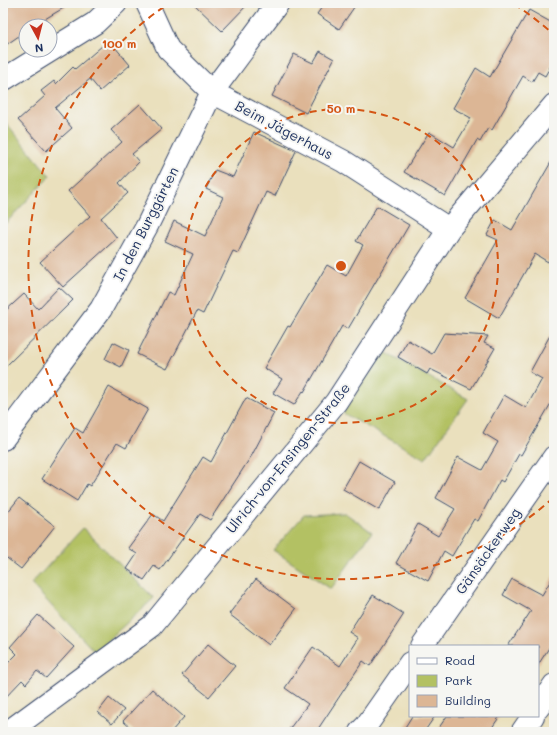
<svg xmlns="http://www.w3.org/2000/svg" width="557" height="735" viewBox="0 0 557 735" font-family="Mali,sans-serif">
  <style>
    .green { fill: #b3c163; stroke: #677860 }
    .building { fill: #dcb695 }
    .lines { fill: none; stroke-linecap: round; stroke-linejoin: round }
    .minor-casing { stroke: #3a4a6c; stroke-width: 24 }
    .minor { stroke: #fff; stroke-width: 22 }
    .ring { fill: none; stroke: #d45514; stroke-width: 2; stroke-dasharray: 7 5 }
    .labels { text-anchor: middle; stroke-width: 4; stroke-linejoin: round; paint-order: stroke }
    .street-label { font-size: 14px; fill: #1b2f5e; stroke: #f6f6f2 }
    .centre { fill: #d45514; stroke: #f6f6f2; stroke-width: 2 }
    .ring-label { font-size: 12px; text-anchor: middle; font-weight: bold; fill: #d45514; stroke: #f6f6f2; stroke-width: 4; stroke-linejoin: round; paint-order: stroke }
  </style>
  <rect width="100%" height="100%" fill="#f6f6f2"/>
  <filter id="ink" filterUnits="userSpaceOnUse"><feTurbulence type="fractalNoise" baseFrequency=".025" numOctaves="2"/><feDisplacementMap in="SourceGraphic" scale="8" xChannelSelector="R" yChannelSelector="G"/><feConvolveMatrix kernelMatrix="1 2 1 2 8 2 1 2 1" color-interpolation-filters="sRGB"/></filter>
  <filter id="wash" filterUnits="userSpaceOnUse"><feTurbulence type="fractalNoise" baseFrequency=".012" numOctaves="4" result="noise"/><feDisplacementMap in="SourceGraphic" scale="16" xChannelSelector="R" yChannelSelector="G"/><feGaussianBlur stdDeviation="0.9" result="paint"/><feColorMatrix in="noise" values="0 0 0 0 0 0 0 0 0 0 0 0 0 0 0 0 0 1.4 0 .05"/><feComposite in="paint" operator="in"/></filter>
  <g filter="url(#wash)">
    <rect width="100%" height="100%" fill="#eae0bd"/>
    <path class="green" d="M3,119L50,176L4,225L3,223Z
      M383,351L468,399L425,459L343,413Z
      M345,513L372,532L331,589L273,550L304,515Z
      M83,528L154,598L95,652L31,584Z"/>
    <g id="blocks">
      <path class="building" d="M3,3H72L33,26H26V31L3,47Z
        M193,3H249L222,31Z
        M325,3H357L339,29L317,14Z
        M529,10L554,24V60L545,76L538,72L532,82L523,76L492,130L488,128L480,142L477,140L445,196L404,172L429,132L454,147L471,118L453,108L476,68L490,77Z
        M109,40L130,65L100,91L90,79L55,108L72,128L46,151L18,120L45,96L41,91L54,81L56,84L73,67L75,69Z
        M320,51L334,59L306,113L272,96L294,54L313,63Z
        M140,104L162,129L132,154L139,162L119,183L128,193L101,218L117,238L63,287L40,262L90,216L68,191L122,142L111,130Z
        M254,132L296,151L275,196L266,192L238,253L233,251L203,314L197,311L167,369L137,354L168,292L174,295L193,254L165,241L174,221L205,236L223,197L206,189L215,170L233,177Z
        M554,157V251L548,262L535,254L499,318L465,298L498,240L487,235L495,220L512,230Z
        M377,206L409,225L348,329L342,326L304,392L303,391L294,405L273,393L282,379L264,368L288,326L290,327L327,265L346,276L363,245L356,241Z
        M59,287L73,300L3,369V313L24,294L38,309Z
        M554,328V398L521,455L519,454L503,482L500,480L478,521L474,519L452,556L444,551L428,581L396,563L418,524L438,536L455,509L436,498L458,457L482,470L498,442L483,433L504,395L526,408L542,379L530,372Z
        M444,333L488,336L484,343L495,348L471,389L430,369L427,374L398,357L408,340L432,354Z
        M113,342L129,350L121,367L105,359Z
        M109,387L148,409L126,448L117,443L90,486L87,484L77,501L42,479L75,428L83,433Z
        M246,398L274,413L252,455L210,520L200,514L160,570L154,566L144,580L127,569L137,554L128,548L153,514L163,521L203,457L211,462Z
        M359,461L395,482L379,510L343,489Z
        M19,498L55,526L21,569L3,555V518Z
        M554,575V640L538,665V646H508L531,611L503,595L512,579L542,595Z
        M256,579L296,609L269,645L229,614Z
        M373,595L404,614L370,666L363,661L316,732H287L308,704L285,688L313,647L340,666L358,638L349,632Z
        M38,615L74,647L46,678L37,671L26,684L22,680L3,700V668L17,654L10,647Z
        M208,644L235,666L209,697L182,675Z
        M152,689L184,717L171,732H135L123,721Z
        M109,698L124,710L112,724L98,712Z
        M412,716H435L424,732H402Z
        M447,716H500L489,732H436Z"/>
    </g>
  </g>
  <g filter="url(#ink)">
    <use href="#blocks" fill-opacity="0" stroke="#3a4a6c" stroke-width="1"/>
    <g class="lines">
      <g class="minor-casing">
        <path id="minor" d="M147,3L168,49L212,92L343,161L449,229
          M3,80L95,23L116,3
          M3,439L101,309L147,226L212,92L278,3
          M422,646L554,457
          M538,708L554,685
          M8,732L152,626L336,402L449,229L554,105
          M360,732L366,726L410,663
          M522,732L533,716"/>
      </g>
      <use href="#minor" class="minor"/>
    </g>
  </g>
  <g class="ring">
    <circle cx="341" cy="266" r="157"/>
    <path d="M553 498A314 314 0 1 1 168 4M514 4A314 314 0 0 1 553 34"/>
  </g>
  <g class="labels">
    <g class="street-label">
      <text transform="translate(284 130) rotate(28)" y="5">Beim Jägerhaus</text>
      <text transform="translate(146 224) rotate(-63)" y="5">In den Burggärten</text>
      <text transform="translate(288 458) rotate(-51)" y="5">Ulrich-von-Ensingen-Straße</text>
      <text transform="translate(488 551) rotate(-55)" y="5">Gänsäckerweg</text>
    </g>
  </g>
  <circle cx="341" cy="266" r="6" class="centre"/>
  <g class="ring-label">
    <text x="119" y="48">100 m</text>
    <text x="341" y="113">50 m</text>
  </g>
  <rect width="557" height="735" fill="none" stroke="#f6f6f2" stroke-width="16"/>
  <rect x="409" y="645" width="130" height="72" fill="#f6f6f2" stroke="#9ea6b7"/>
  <rect x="417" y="658" width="20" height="6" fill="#ffffff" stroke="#9ea6b7"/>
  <text x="445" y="665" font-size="12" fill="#1b2f5e">Road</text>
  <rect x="417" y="675" width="20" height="12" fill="#b3c163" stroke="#9ea6b7"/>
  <text x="445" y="685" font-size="12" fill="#1b2f5e">Park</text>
  <rect x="417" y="695" width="20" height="12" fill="#dcb695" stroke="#9ea6b7"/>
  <text x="445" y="705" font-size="12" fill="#1b2f5e">Building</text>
  <g transform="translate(38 38) rotate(173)"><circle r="19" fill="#f6f6f2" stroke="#9ea6b7"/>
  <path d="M0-3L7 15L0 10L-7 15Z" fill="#c8321e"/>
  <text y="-6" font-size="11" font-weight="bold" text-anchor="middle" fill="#1b2f5e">N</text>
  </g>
</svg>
